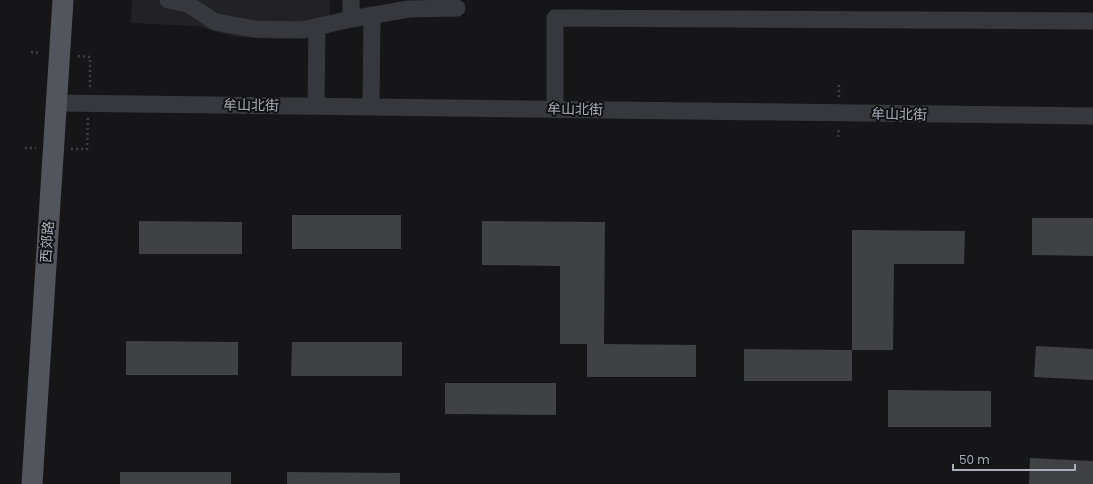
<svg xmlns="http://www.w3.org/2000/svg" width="1093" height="484" viewBox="0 0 1093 484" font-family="Poppins,'Noto Sans SC',sans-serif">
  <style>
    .built { fill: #222225 }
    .building { fill: #404145 }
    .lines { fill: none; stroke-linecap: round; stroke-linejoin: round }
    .path { stroke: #3d3f44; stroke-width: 2.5; stroke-dasharray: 2 3; stroke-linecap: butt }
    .minor { stroke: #37383d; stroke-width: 17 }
    .major { stroke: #53555c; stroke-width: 21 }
    .labels { text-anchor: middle; stroke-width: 4; stroke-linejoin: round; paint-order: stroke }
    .street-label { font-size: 14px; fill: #a8adb8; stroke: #111113 }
  </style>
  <rect width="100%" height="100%" fill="#161618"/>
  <path class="built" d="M132,0H330V24L299,38L273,39L236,37L196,26L131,23Z"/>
  <path class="building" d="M292,215H401V249H292Z
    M1032,218H1093V256L1032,255Z
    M139,221L242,222V254H139Z
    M482,221L605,222L604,344L696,345V377H587V344H560V266L482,265Z
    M852,230L965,231L964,264H894L893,350H852Z
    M126,341L238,342V375H126Z
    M292,342H402V376H291Z
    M1036,346L1093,349V380L1034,377Z
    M744,349L852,350V381H744Z
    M445,383H556V415L445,414Z
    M888,390L991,391V427H888Z
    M1030,458L1093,461V484H1029Z
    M120,472H231V484H120Z
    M287,472L400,473V484H287Z"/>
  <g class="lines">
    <path class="path" d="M31,52L41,53
      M78,56L90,57V87
      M839,97V84
      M838,137L839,128
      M25,148H36
      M71,149H87L88,118"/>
    <path class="minor" d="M168,0L188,4L215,22L256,29L303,30L351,19L409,9L457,8
      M351,19V0
      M56,103L1093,116
      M316,106L317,27
      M371,107L372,15
      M555,109V18L1093,21"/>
    <path class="major" d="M32,484L63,0"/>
  </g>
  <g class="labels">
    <g class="street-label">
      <text transform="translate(251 105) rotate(1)" y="5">牟山北街</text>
      <text transform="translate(575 109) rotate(1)" y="5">牟山北街</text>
      <text transform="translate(899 114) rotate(1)" y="5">牟山北街</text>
      <text transform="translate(47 242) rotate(-86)" y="5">西郊路</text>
    </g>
  </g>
  <path d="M953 464v6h122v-6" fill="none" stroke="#a8adb8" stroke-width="2"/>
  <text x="959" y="464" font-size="12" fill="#a8adb8" stroke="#111113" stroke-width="3" paint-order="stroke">50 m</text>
</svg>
